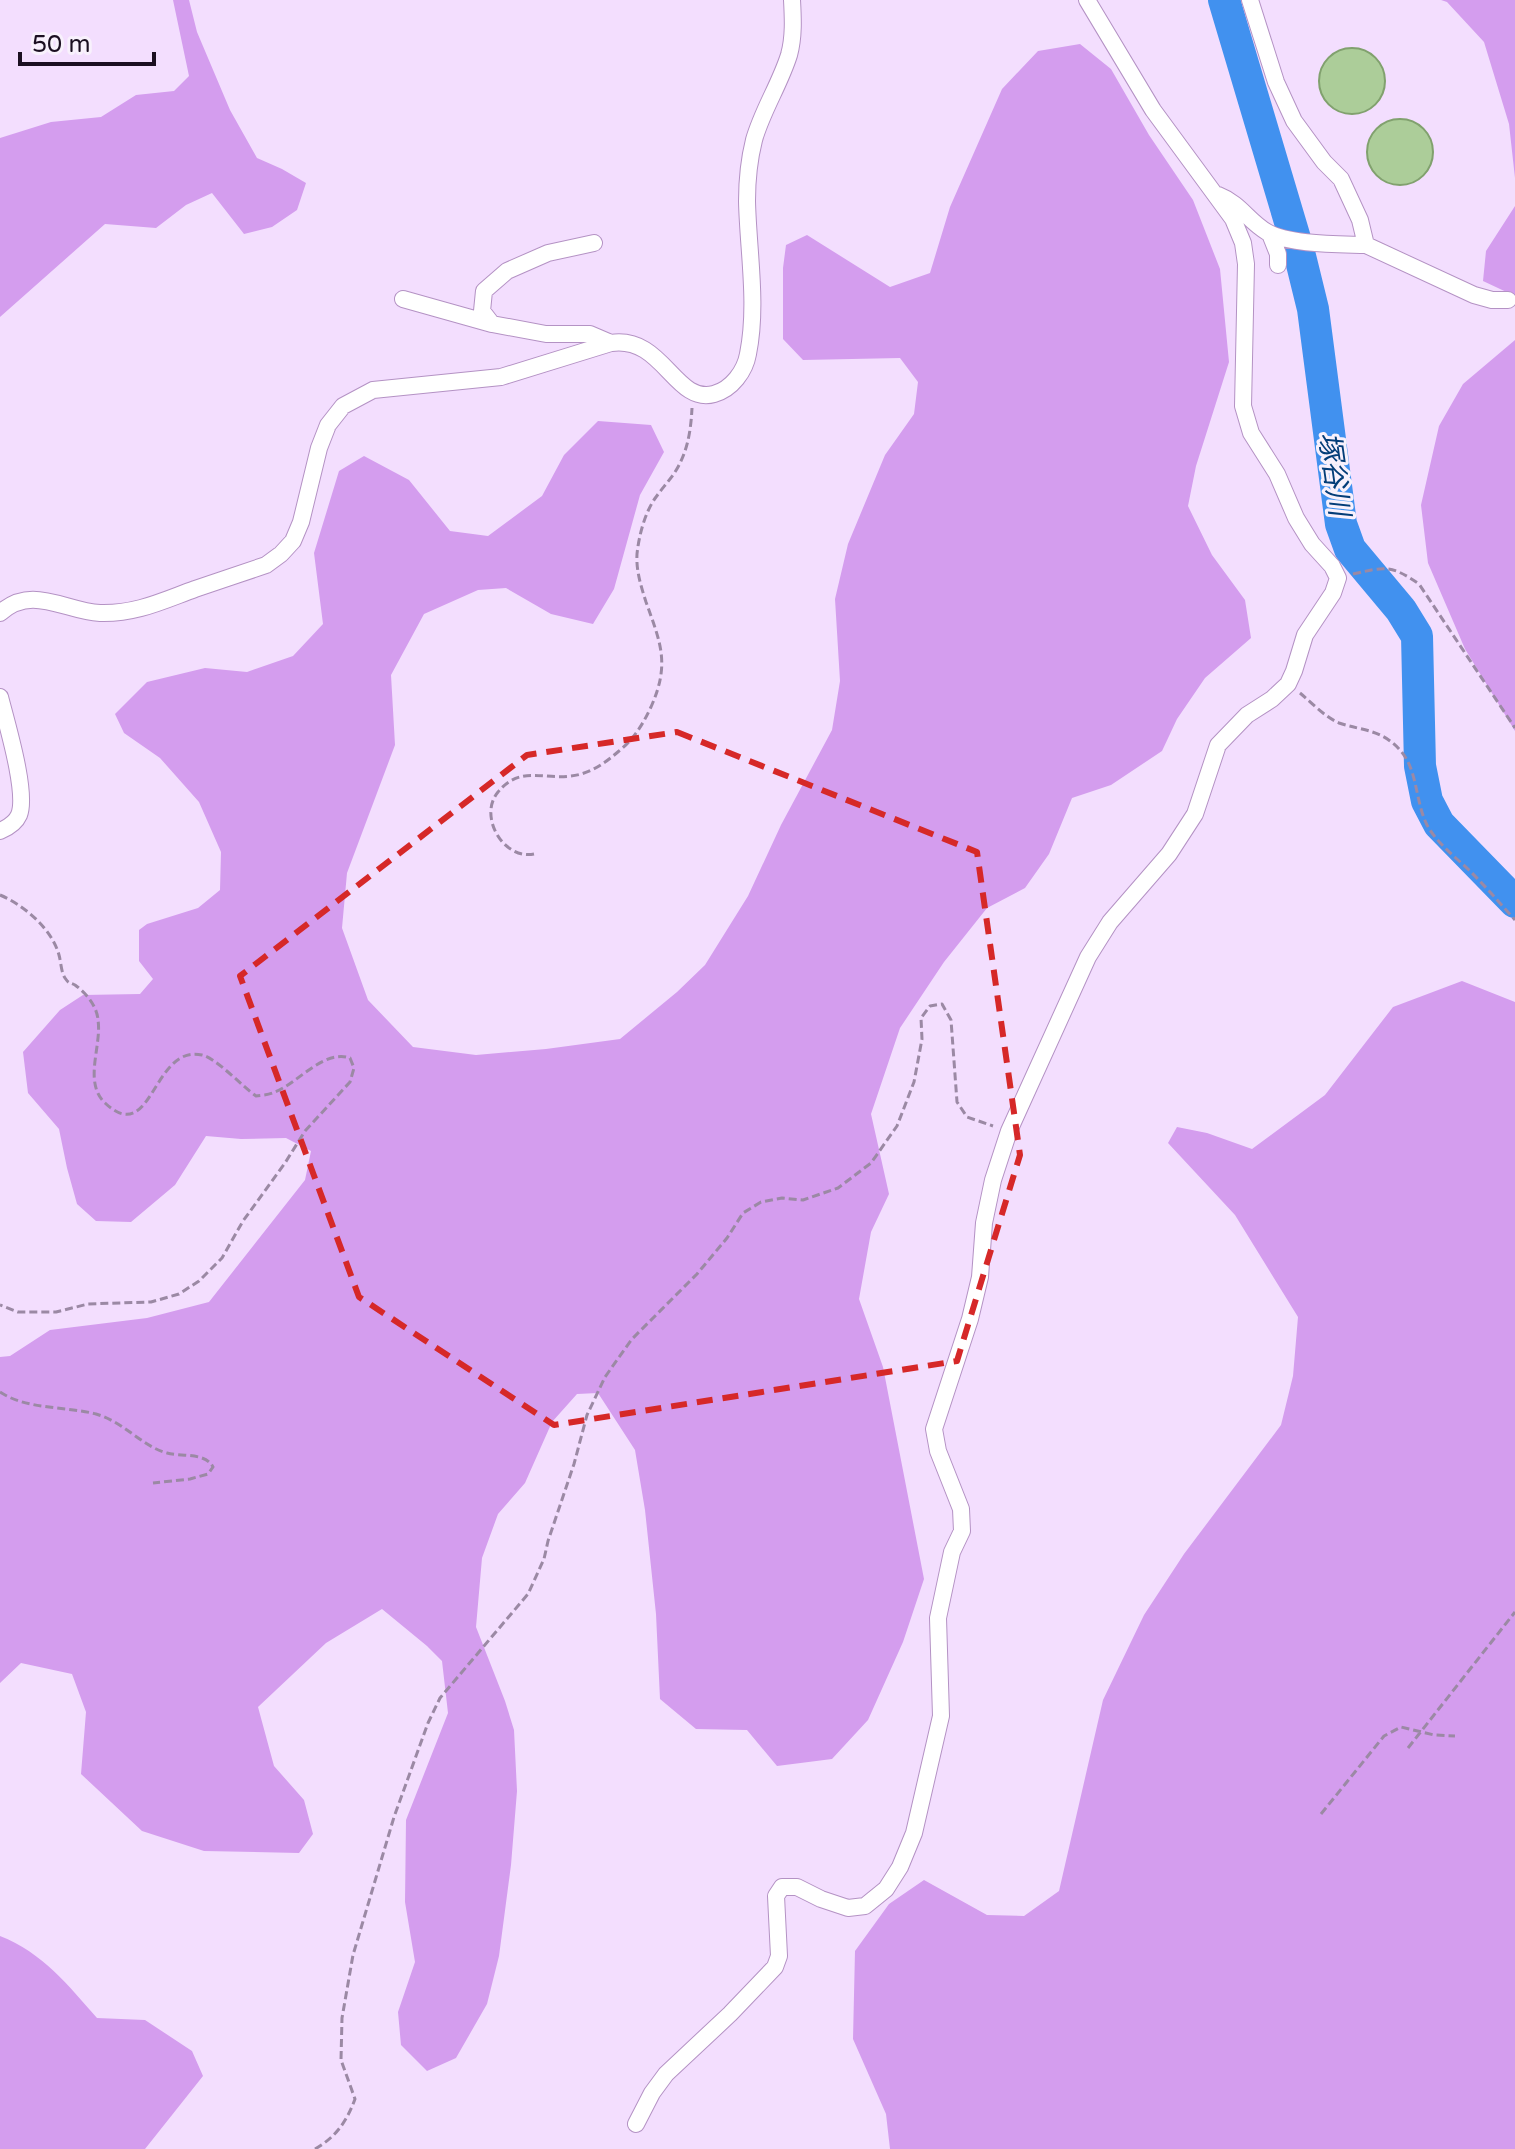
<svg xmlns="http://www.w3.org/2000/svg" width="1515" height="2149" viewBox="0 0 1515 2149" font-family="'Varela Round','Noto Sans JP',sans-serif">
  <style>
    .green { fill: #d49dee }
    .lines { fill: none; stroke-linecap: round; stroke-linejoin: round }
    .river { stroke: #4191ef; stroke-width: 32 }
    .building { fill: #accd99; stroke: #81a16e; stroke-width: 2 }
    .street-casing { stroke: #b492c4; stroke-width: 18 }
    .path { stroke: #9b89a4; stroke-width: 3; stroke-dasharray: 8 4; stroke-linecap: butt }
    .street { stroke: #fff; stroke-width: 16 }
    .marked { fill: none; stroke: #d62828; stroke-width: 6; stroke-dasharray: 16 10; stroke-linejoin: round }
    .labels { text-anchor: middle; stroke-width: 6; stroke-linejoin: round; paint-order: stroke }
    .water-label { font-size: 28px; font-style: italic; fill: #033d78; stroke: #f8f1fc }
  </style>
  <rect width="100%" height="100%" fill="#f3defe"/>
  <path class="green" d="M173,0H189L197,32L230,110L257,158L282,169L306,183L297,210L272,227L244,234L212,193L186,205L156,228L105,224L0,317V138L51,122L101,117L136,95L174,91L189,76Z
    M1441,0H1515V178L1509,124L1484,42L1447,2Z
    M1080,44L1111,69L1149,135L1193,200L1220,269L1229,362L1196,466L1188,506L1212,555L1245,600L1251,638L1205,678L1177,719L1162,751L1111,785L1072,798L1049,854L1025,888L987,908L944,962L900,1028L871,1114L889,1194L871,1232L859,1299L883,1367L924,1579L903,1642L868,1720L832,1759L777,1766L747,1730L696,1729L660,1699L656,1614L645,1510L635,1450L598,1393L577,1394L552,1422L525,1483L498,1514L482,1558L476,1627L505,1701L514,1730L517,1791L511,1865L499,1956L487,2004L456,2058L427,2071L401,2045L398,2012L415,1962L405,1902L406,1820L448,1713L442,1661L427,1646L382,1609L326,1643L258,1707L274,1766L304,1800L313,1834L299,1853L204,1851L142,1831L81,1774L86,1712L72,1674L21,1663L0,1683V1357L10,1356L50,1330L147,1318L209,1302L305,1180L311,1151L286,1138L241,1139L206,1136L175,1185L131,1222L96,1221L77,1204L67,1168L59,1129L28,1093L23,1052L60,1010L83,995L140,994L153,979L139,961V930L147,924L198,908L220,890L221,852L199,802L160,758L124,733L115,714L147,682L205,668L247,672L293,656L323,624L314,553L339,471L364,456L409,480L450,531L488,536L542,496L564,455L598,421L651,425L664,452L640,495L614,589L593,624L551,614L506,588L478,590L424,614L391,675L395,745L347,873L342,928L368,1000L413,1047L476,1055L546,1049L620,1039L677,992L705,965L748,896L781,825L832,730L840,681L835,599L848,544L885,455L914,414L918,382L900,358L803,360L783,339V268L786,245L807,235L890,287L930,273L950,207L1002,89L1038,51Z
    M1515,206V296L1483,281L1486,251Z
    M1515,340V731L1465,649L1428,563L1421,505L1439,426L1463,384Z
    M1462,981L1515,1002V2149H890L886,2114L853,2039L855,1951L889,1904L924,1880L987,1915L1024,1916L1059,1891L1103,1700L1144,1615L1184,1554L1281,1425L1293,1376L1298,1317L1235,1215L1168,1143L1177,1127L1207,1133L1252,1149L1325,1095L1393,1007Z
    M0,1936C43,1953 68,1985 97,2018L145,2020L192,2051L203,2076L145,2149H0Z"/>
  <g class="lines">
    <path class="river" d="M1224,0L1299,252L1313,309L1341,524L1350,549L1401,610L1417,636L1420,766L1427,801L1439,824L1515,902"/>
  </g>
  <path class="building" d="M1319 81a33 33 0 1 1 66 0a33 33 0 1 1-66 0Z
    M1367 152a33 33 0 1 1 66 0a33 33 0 1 1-66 0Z"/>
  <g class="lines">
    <g class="street-casing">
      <path id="street" d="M1250,0L1276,82L1294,121L1324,162L1341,179L1360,220L1366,245L1474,295L1492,300H1508
        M1218,195C1241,204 1248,221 1267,232C1289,245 1340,244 1366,245
        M1270,234L1278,254V265
        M403,299L492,324L546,334H590L611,343
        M492,324L482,311L484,291L507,271L548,253L594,243
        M0,613C32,584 64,611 100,613C136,614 162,601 195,589C219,581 242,573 266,565L281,554L293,541L301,522L319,448L328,425L343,406L373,390L501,377L611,343C663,335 675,405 714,394C732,389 745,371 748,354C758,305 748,250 747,201C747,180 749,160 754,140C762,111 780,84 789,55C794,37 793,18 792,0
        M0,697C6,721 28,793 19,815C16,822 7,828 0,831
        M636,2124L652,2093L666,2074L730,2014L775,1967L779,1956L776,1896L782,1887H797L821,1899L848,1908L865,1906L886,1889L900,1867L914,1833L941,1716L938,1618L952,1552L962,1531L961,1509L938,1451L934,1429L970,1319L980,1277L984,1223L993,1180L1009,1131L1088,957L1110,922L1169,854L1195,814L1218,745L1247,715L1272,699L1288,684L1294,671L1305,635L1333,593L1338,578L1332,566L1312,544L1296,518L1277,474L1251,433L1243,406L1246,264L1243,243L1233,219L1153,110L1087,0"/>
    </g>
    <path class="path" d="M1353,574C1385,567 1390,564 1419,584L1515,728
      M1300,693C1312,703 1325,717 1339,723C1363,731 1381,729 1400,750C1418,770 1415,801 1427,825C1437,843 1454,856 1469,870C1485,886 1500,903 1515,920
      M534,854C503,860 478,816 498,792C520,765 544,780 571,776C590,774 605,763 619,751C634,739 643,724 651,707C670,664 661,644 646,602C641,586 636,571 637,554C639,535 645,512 656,497C663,487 672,478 678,467C688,449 691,429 692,408
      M0,895C24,905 52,929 59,955C61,962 61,972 65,978C69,984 69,982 75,985C86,993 97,1006 98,1020C102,1046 83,1082 105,1103C153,1148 152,1044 202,1055C216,1058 242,1086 256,1096C262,1095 269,1095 275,1092C298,1083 324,1049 350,1058L354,1068L350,1082L305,1131L285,1163L243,1221L222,1258L199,1281L179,1294L151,1302L88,1304L56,1312H18L0,1305
      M0,1392C27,1410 65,1406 96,1414C124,1422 143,1447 167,1453C182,1457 205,1452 213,1467L208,1474L190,1479L153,1483
      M1408,1748L1515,1612
      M1321,1814L1384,1736L1401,1727L1434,1735L1455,1736
      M315,2149C336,2137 347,2121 355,2099L341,2060L342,2018L353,1955L394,1817L428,1723L440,1698L528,1594L544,1559L548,1541L574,1464L587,1415L605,1377L632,1339L697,1274L727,1238L743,1213L761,1202L782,1198L803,1200L838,1188L871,1163L897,1126L914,1082L922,1039L921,1018L930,1006L942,1004L951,1020L957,1102L967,1117L993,1126"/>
    <use href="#street" class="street"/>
  </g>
  <path class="marked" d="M677,732L977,852L1020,1155L957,1361L554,1425L359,1297L240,976L527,755Z"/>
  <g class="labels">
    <g class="water-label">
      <text transform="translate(1335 474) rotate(82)" y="10">塚谷川</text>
    </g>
  </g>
  <path d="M20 52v12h134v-12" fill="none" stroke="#1b0f21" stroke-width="4"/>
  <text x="32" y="52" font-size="24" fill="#1b0f21" stroke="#f8f1fc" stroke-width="6" paint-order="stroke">50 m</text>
</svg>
